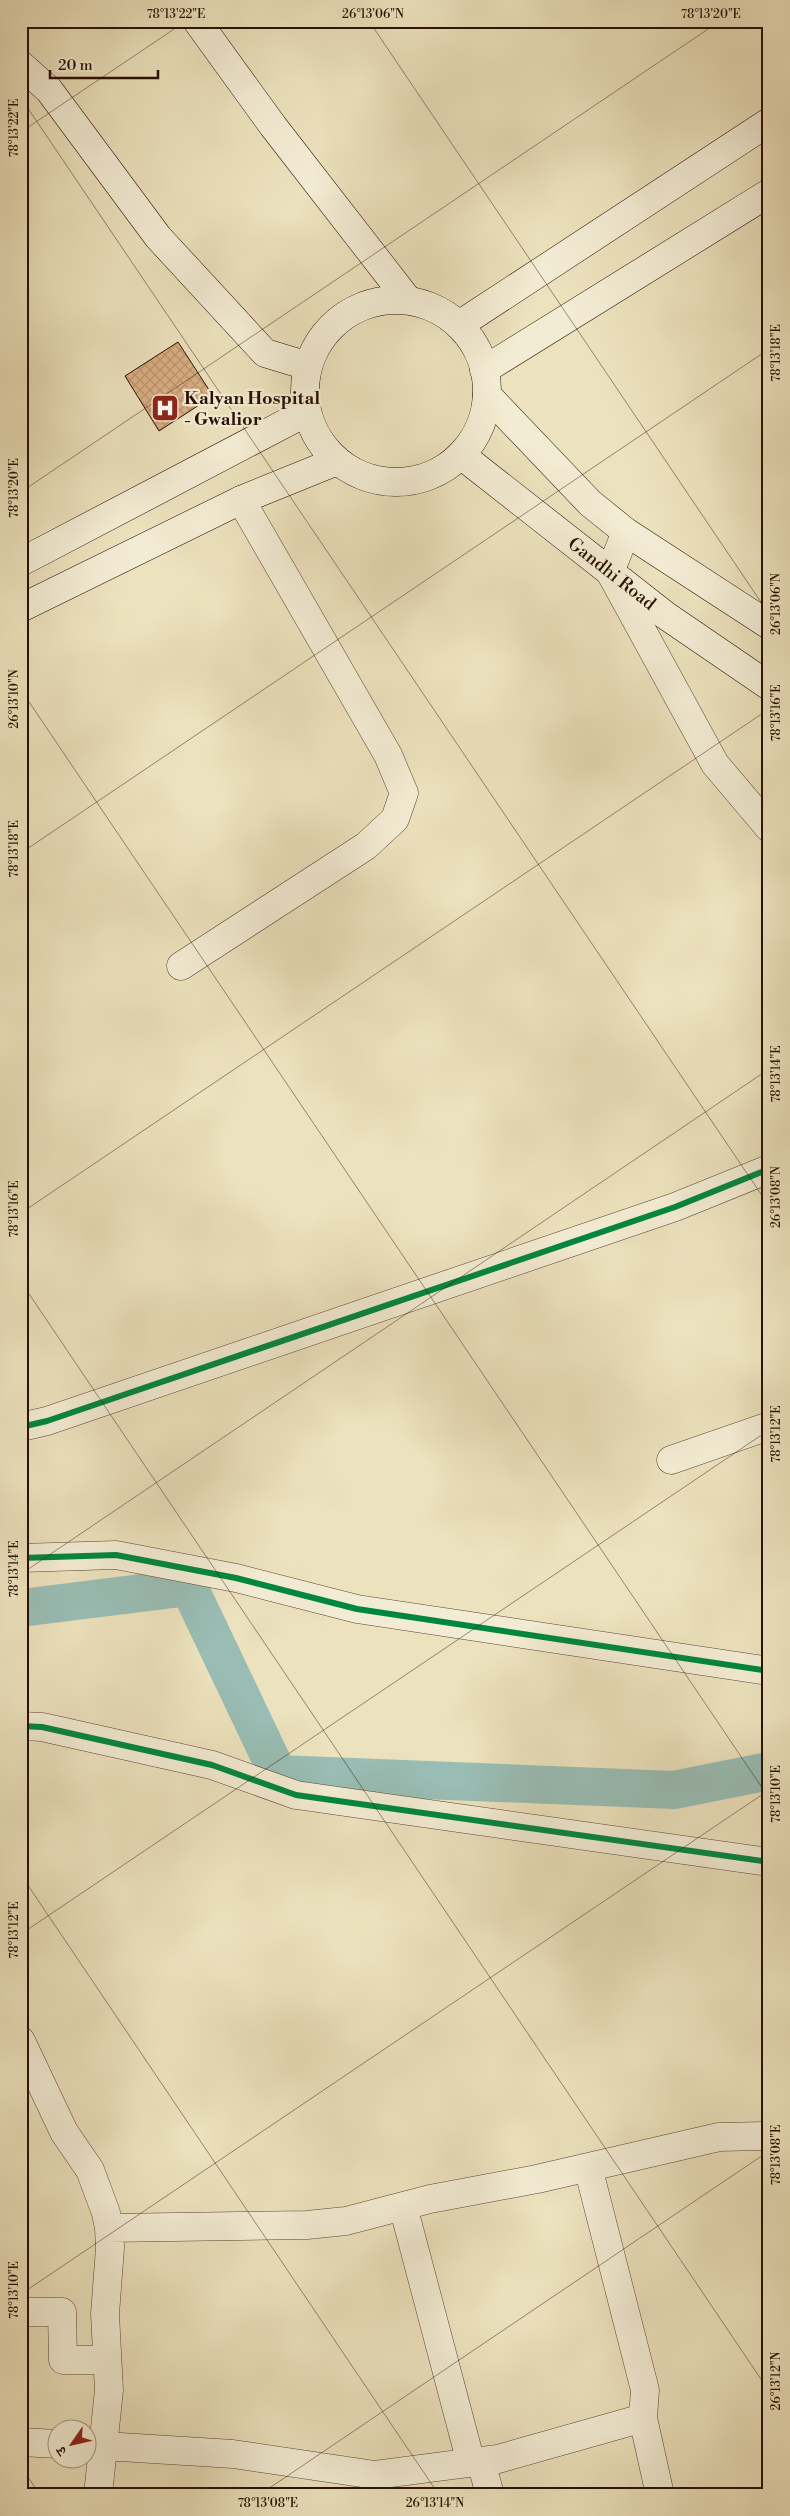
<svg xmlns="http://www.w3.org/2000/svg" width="790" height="2516" viewBox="0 0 790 2516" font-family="'Libre Bodoni','Noto Serif Devanagari',serif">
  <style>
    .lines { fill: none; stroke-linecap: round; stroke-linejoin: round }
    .canal { stroke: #99bdb4; stroke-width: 38 }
    .building { fill: url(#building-cross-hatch); stroke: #280f04 }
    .street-casing { stroke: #594432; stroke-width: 29 }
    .secondary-casing { stroke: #280f04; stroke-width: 29 }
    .street { stroke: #f3ecd4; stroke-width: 28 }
    .secondary { stroke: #f3ecd4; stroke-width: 28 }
    .cycleway-casing { stroke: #f3ecd4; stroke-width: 9 }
    .cycleway { stroke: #00873e; stroke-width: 6 }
    .ticks { fill: none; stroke: #280f04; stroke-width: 1; stroke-opacity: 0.45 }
    .labels { text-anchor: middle; stroke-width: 4.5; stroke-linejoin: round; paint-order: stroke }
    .poi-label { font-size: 18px; font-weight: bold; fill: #280f04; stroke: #f3ecd4; text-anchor: start }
    .street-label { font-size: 18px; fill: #280f04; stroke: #f3ecd4 }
    .neatline { fill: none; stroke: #280f04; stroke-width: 2 }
    .ticks-label { font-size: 12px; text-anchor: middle; fill: #280f04 }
  </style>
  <defs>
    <pattern id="building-cross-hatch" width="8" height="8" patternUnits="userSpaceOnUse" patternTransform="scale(1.25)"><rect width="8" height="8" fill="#d9ad82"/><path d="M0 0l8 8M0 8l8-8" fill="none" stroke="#ba946f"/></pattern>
  </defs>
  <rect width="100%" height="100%" fill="#ece2bd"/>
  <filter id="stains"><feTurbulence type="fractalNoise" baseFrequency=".004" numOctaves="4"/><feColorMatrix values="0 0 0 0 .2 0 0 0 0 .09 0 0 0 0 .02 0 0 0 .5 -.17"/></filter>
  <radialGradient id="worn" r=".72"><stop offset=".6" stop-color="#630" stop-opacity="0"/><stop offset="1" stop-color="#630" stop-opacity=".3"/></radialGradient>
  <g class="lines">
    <path class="canal" d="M21,1608L189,1587L278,1774L674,1790L769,1771"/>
  </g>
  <path class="building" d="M178,342L213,396L159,431L125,376Z"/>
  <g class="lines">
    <g class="street-casing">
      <path id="street" d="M626,532L610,572L715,764L769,828
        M181,966L366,846L395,819L404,793L388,755L241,500
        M21,1427L47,1421L675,1207L769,1169
        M671,1460L769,1426
        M21,1558L116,1555L236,1578L357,1609L769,1671
        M21,1726L42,1727L212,1765L296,1795L769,1862
        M21,2041L64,2132L90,2170L106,2213L109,2228L110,2248L105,2314L109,2390L98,2495
        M588,2167L645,2390L643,2418L660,2495
        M403,2206L471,2463
        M109,2228L307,2225L346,2221L430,2199L537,2179L719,2137L769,2136
        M21,2312H62L63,2360H107
        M21,2442L58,2444
        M88,2445L233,2454L375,2475L498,2459L643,2418
        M481,2461L490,2495"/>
    </g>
    <g class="secondary-casing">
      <g id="secondary">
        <path d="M197,21L273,126L408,300"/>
        <path d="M21,65L49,90L158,237L265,353L308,366"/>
        <circle cx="396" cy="391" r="91"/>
        <path d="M459,325L769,122"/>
        <path d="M484,370L769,193"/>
        <path d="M487,395L590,503L626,532L769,625"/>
        <path id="s1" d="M461,455L665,615L769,686"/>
        <path d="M21,562L307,412"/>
        <path d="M21,608L241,500L337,461"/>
      </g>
    </g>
    <use href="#street" class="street"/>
    <use href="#secondary" class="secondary"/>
    <g class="cycleway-casing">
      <path id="cycleway" d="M21,1427L47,1421L675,1207L769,1169
        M21,1558L116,1555L236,1578L357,1609L769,1671
        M21,1726L42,1727L212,1765L296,1795L769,1862"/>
    </g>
    <use href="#cycleway" class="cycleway"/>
  </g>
  <path class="ticks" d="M369,21L769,614M21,98L769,1206M21,132L186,21M21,492L720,21M21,690L769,1798M21,853L769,349M21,1213L769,709M21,1282L769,2391M21,1574L769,1069M21,1875L439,2495M21,1934L769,1430M21,2294L769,1790M21,2467L40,2495M259,2495L769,2151"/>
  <defs>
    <g id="hospital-square" transform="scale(1.4375)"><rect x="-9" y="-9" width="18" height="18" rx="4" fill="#8f2418" stroke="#f3ecd4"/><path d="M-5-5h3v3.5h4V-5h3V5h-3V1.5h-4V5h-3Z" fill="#fff"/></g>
  </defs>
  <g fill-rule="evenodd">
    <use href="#hospital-square" x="165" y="408"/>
  </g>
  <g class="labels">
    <g class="poi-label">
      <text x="184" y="404">Kalyan Hospital<tspan x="184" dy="21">- Gwalior</tspan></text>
    </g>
    <g class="street-label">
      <text dy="6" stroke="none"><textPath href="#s1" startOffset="192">Gandhi Road</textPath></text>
    </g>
  </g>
  <rect width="790" height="2516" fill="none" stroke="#ece2bd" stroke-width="55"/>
  <g transform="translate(72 2444) rotate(236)"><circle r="24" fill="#f3ecd4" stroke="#a29481"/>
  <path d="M0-4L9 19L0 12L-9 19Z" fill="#8f2418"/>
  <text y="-8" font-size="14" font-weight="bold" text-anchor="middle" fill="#280f04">उ</text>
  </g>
  <path d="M50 70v8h108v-8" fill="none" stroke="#280f04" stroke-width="2.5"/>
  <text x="58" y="70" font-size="15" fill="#280f04" stroke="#f3ecd4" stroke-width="4" paint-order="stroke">20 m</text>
  <rect x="28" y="28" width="734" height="2460" class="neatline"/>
  <g class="ticks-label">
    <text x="176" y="18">78°13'22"E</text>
    <text x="373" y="18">26°13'06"N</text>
    <text x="711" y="18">78°13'20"E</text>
    <text transform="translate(14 128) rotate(-90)" y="4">78°13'22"E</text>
    <text transform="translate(776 353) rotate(-90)" y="4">78°13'18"E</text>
    <text transform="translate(14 488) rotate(-90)" y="4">78°13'20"E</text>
    <text transform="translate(776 604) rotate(-90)" y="4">26°13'06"N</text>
    <text transform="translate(14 699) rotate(-90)" y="4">26°13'10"N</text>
    <text transform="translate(776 713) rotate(-90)" y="4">78°13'16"E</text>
    <text transform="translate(14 849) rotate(-90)" y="4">78°13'18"E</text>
    <text transform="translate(776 1074) rotate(-90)" y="4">78°13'14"E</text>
    <text transform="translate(776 1197) rotate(-90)" y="4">26°13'08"N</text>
    <text transform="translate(14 1209) rotate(-90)" y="4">78°13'16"E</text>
    <text transform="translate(776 1434) rotate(-90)" y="4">78°13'12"E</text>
    <text transform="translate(14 1569) rotate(-90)" y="4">78°13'14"E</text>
    <text transform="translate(776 1794) rotate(-90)" y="4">78°13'10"E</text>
    <text transform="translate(14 1930) rotate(-90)" y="4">78°13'12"E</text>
    <text transform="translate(776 2155) rotate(-90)" y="4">78°13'08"E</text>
    <text transform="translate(14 2290) rotate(-90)" y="4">78°13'10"E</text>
    <text transform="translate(776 2381) rotate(-90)" y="4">26°13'12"N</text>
    <text x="268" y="2507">78°13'08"E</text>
    <text x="435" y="2507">26°13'14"N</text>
  </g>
  <rect width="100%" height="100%" filter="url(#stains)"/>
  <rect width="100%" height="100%" fill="url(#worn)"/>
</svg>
